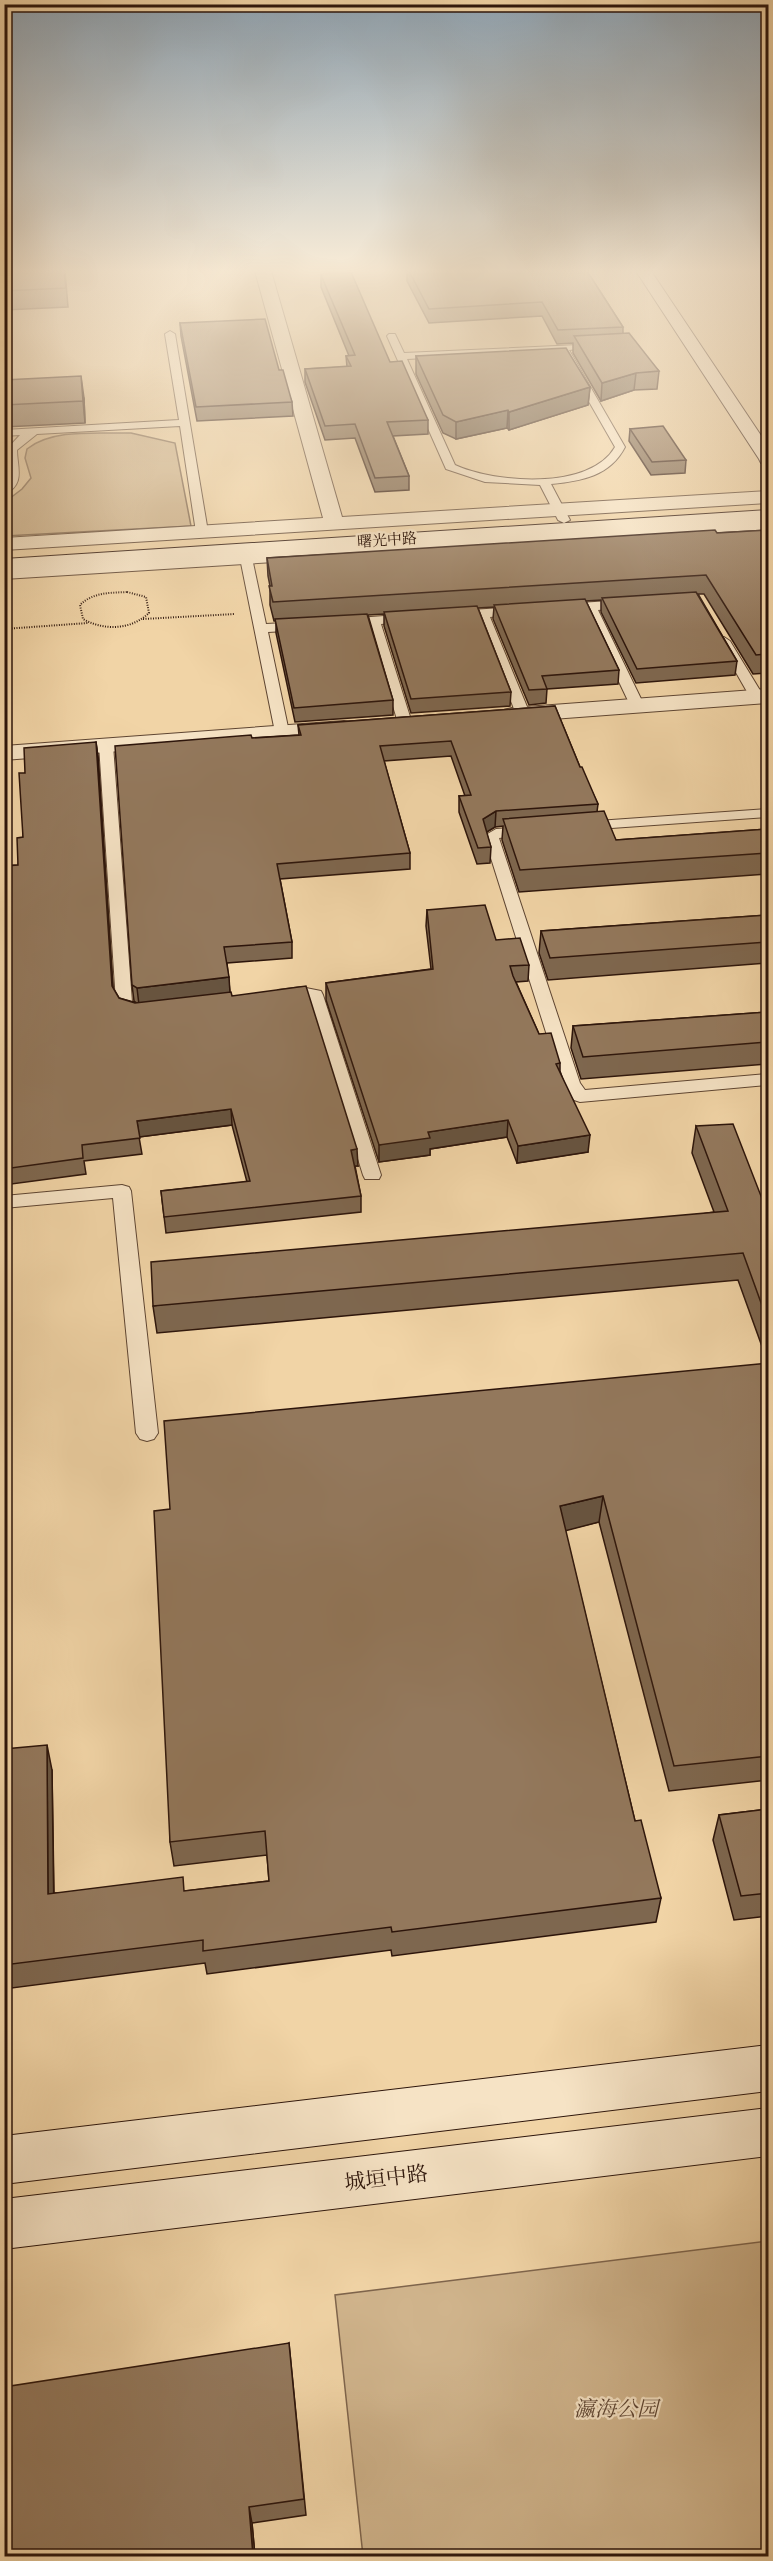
<svg xmlns="http://www.w3.org/2000/svg" width="773" height="2561" viewBox="0 0 773 2561" font-family="Cardo,'Noto Serif SC',serif">
  <style>
    .green { fill: #d0b48c; stroke: #7e644c; stroke-width: 1.5 }
    .lines { fill: none; stroke-linecap: round; stroke-linejoin: round }
    .service-casing { stroke: #5e4532; stroke-width: 2 }
    .minor-casing { stroke: #5e4532; stroke-width: 2 }
    .secondary-casing { stroke: #2d150b; stroke-width: 2 }
    .path { stroke: #2d150b; stroke-width: 2; stroke-dasharray: 1 1.5; stroke-linecap: butt }
    .service { fill: #f6e3c5; fill-rule: evenodd }
    .minor { fill: #f6e3c5; fill-rule: evenodd }
    .secondary { fill: #f6e3c5; fill-rule: evenodd }
    .wall { fill: #7e674f; stroke: #2d150b; stroke-width: 1.5 }
    .shaded-wall { fill: #675440; stroke: #2d150b; stroke-width: 1.5 }
    .building { fill: #93785c; stroke: #2d150b; stroke-width: 1.5 }
    .labels { text-anchor: middle; stroke-width: 4.5; stroke-linejoin: round; paint-order: stroke }
    .far-street-label { font-size: 15px; fill: #2d150b; stroke: #f6e3c5 }
    .near-street-label { font-size: 21px; fill: #2d150b; stroke: #f6e3c5 }
    .near-park-label { font-size: 21px; font-style: italic; fill: #5e4532; stroke: #f6e3c5 }
  </style>
  <rect width="100%" height="100%" fill="#f1d4a6"/>
  <filter id="stains"><feTurbulence type="fractalNoise" baseFrequency=".00333" numOctaves="4"/><feColorMatrix values="0 0 0 0 .2 0 0 0 0 .09 0 0 0 0 .02 0 0 0 .5 -.17"/></filter>
  <radialGradient id="worn" r=".72"><stop offset=".6" stop-color="#630" stop-opacity="0"/><stop offset="1" stop-color="#630" stop-opacity=".3"/></radialGradient>
  <path class="green" d="M131,433L175,443L191,526L5,536V502L22,489L31,478L25,458L27,449C53,428 99,434 131,433Z
    M768,2241V2556H363L335,2295Z"/>
  <g class="lines">
    <g class="service-casing">
      <path id="service" d="M170,331L175,334L208,532L206,534H198L196,532L180,426L37,434L17,450C17,467 26,485 4,494V485L9,476L7,449L20,435L4,436V430L179,420L165,334Z
        M389,334H395L404,353L578,345V349L569,350L625,447C610,476 582,481 551,484L570,520L564,523L558,520L540,485L485,482L446,469L387,336ZM560,351L615,447C590,491 494,483 455,465L407,359Z
        M246,554L252,558L266,624L303,622L309,626L303,630L268,632L289,732L282,736L275,732L240,558Z
        M626,600L632,604L630,607L598,610L644,705L637,709L630,705L585,610L563,612L557,608L563,604Z
        M518,607L524,611L522,614L490,617L530,714L523,718L516,714L478,617L455,619L449,615L455,611Z
        M411,614L415,615L417,618L415,621L381,624L412,723L405,727L398,723L369,625L344,627L338,623L344,619Z
        M724,637L730,641L764,697L762,700L757,701L750,697L718,641Z
        M106,741L113,745L132,1002L138,1007L150,1008L152,1012L144,1017L126,1014L116,1002L99,745Z
        M768,809V817L583,830L576,826L583,822Z
        M527,827L534,831L532,834L499,838L580,1083L585,1090L768,1074V1085L580,1102L574,1100L562,1083L484,836L496,829Z
        M301,987L321,991L323,995L381,1175L379,1179H365L363,1175L308,998L284,999L276,994L278,990Z
        M122,1185L129,1187L131,1191L158,1433L154,1439L147,1441L140,1439L136,1433L113,1198L4,1208V1196Z"/>
    </g>
    <g class="minor-casing">
      <path id="minor" d="M255,271H271L342,517L768,491V503L4,550V538L323,518Z
        M768,519V531L4,579V567Z
        M768,689V703L512,722L504,720L500,715L504,710L512,708Z
        M344,721L352,723L356,728L352,733L4,760V746Z"/>
    </g>
    <g class="secondary-casing">
      <path id="secondary" d="M636,271H651L768,446V464L761,463L759,459Z
        M768,510V522L4,571V559Z
        M768,2045V2091L4,2184V2136Z
        M768,2108V2156L4,2249V2199Z"/>
    </g>
    <path class="path" d="M127,592L146,597L149,613C131,630 104,631 83,619L80,605C93,592 110,593 127,592Z
      M143,619L235,614
      M4,629L88,623"/>
    <use href="#service" class="service"/>
    <use href="#minor" class="minor"/>
    <use href="#secondary" class="secondary"/>
  </g>
  <path class="wall" d="M4,271H65L68,307L4,310Z
    M407,271H587L623,327V333L659,371L657,389L634,390L601,401L573,353V343L557,344L542,316L429,323L407,281Z
    M321,275L390,362L428,420V434L393,436L409,476V490L375,492L355,438L325,440L305,382V369L347,367L346,356H349L321,287Z
    M180,323L279,370L292,402L293,416L197,421L181,336Z
    M416,356L590,387L588,405L509,430L507,428L456,439L443,433L416,374Z
    M4,380L84,398L85,423L4,427Z
    M630,429L686,460L685,473L651,475L629,441Z
    M768,530V673L753,674L704,594H698L737,661L735,675L636,683L601,612V600L586,601L619,670L618,684L547,689L546,703L529,705L493,619L494,607L478,608L511,692L510,706L411,713L384,626V614L368,615L393,700V715L295,722L276,633V621H274L270,605V586L268,576L267,558Z
    M555,706L580,767L598,804L597,812L616,840L768,829V874L519,892L502,840L503,826L495,827L486,832L491,847L490,863L477,864L459,812V796H465L451,756L384,761L410,853V869L280,879L292,942V958L227,963L230,992L232,996L358,1166H355L361,1196V1212L166,1233L161,1191L247,1182L232,1125L139,1137L142,1154L84,1161L86,1174L4,1185V866L18,865L23,837L25,773L96,742L98,757L113,988L119,998L137,1003L134,1001L132,985L252,738L299,735L298,725Z
    M427,910L496,940L529,965L528,981L516,982L539,1034L560,1063V1071L588,1152L517,1163L507,1137L430,1149V1155L379,1162L326,1000V983L431,969L426,926Z
    M768,915V963L548,980L539,953L541,931Z
    M768,1012V1064L581,1079L571,1048L573,1026Z
    M696,1126L768,1214V1780L669,1791L599,1522L565,1530L635,1821L661,1898L656,1922L392,1956L391,1950L207,1974L205,1963L4,1989V1749L52,1770L54,1893L185,1891L269,1881L267,1855L174,1866L170,1842V1509L768,1363L738,1280L157,1333L153,1306L714,1212L692,1153Z
    M768,1809V1916L734,1920L713,1840L719,1815Z
    M289,2343L306,2515L252,2523L255,2556H4Z"/>
  <path class="shaded-wall" d="M636,373L634,390L601,401L602,383Z
    M81,376L84,398L85,423L83,401Z
    M590,387L588,405L509,430V412Z
    M508,410L507,428L456,439V422Z
    M96,742L98,757L114,1002L112,986Z
    M496,811L495,827L482,835L483,819Z
    M229,977L230,993L139,1005L137,988Z
    M231,1109L232,1125L139,1137L137,1121Z
    M508,1120L507,1137L430,1149V1155L379,1162V1145L428,1132Z
    M590,1135L588,1152L517,1163L518,1146Z
    M357,1149L358,1166H351V1150Z
    M603,1496L599,1522L557,1533L560,1506Z
    M47,1745L52,1770L54,1918L48,1894Z
    M249,2507L252,2523L255,2556H253Z"/>
  <path class="building" d="M4,271H64L66,288L4,291Z
    M409,271H587L623,327L558,330L542,302L429,309Z
    M351,272L390,362L402,361L428,420L387,422L409,476L375,478L355,424L325,426L305,369L351,366L346,356L355,355L321,275L324,273Z
    M265,319L279,370H283L292,402L196,407L180,323Z
    M629,333L659,371L636,373L602,383L574,336Z
    M566,348L590,387L509,412L508,410L456,422L443,415L416,356Z
    M81,376L83,401L4,405V380Z
    M663,426L686,460L652,462L630,429Z
    M715,530L717,533L768,530V654L756,655L706,575L273,602L269,586H272L267,558Z
    M696,592L737,661L637,669L602,598Z
    M585,599L619,670L542,676L547,689L529,690L494,605Z
    M477,606L511,692L411,699L384,612Z
    M367,614L393,700L294,708L275,619Z
    M555,706L580,767H582L598,804L496,811L483,819L491,847L478,848L459,796L471,795L451,741L380,746L410,853L277,864L292,942L224,947L229,977L137,988L132,985L115,746L251,735L252,738L301,735L298,725Z
    M96,742L112,986L119,998L135,1003L231,992L232,996L306,986L357,1149L351,1150L361,1196L164,1217L161,1191L250,1181L231,1109L137,1121L140,1138L82,1145L83,1158L4,1169V866L18,865L17,838L23,837L19,773H25L24,748Z
    M604,811L616,840L768,829V853L520,870L503,819Z
    M485,905L496,940L520,938L529,965L510,966L513,976L539,1034L551,1033L560,1063L556,1064L590,1135L518,1146L508,1120L428,1132L430,1138L379,1145L326,983L433,969L427,910Z
    M768,915V942L550,958L541,931Z
    M768,1012V1042L583,1057L573,1026Z
    M733,1124L768,1214V1322L743,1253L153,1306L151,1262L728,1211L696,1126Z
    M768,1363V1756L674,1766L603,1496L560,1506L635,1821L641,1820L661,1898L392,1932L391,1927L203,1951V1940L4,1965V1749L47,1745L48,1894L183,1877L184,1891L269,1881L265,1831L170,1842L154,1511L170,1509L164,1421Z
    M768,1809V1893L741,1896L719,1815Z
    M289,2343L304,2499L249,2507L253,2556H4V2387Z"/>
  <linearGradient id="sky" x2="0" y2="1"><stop stop-color="#91a7b8"/><stop offset="0.43" stop-color="#f9ecd7"/><stop offset="1" stop-color="#f9ecd7" stop-opacity="0"/></linearGradient>
  <rect width="773" height="630" fill="url(#sky)"/>
  <g class="labels">
    <g class="far-street-label">
      <text transform="translate(387 540) rotate(-4)" y="5">曙光中路</text>
    </g>
    <g class="near-street-label">
      <text transform="translate(386 2178) rotate(-7)" y="7">城垣中路</text>
    </g>
    <g class="near-park-label">
      <text x="616" y="2416">瀛海公园</text>
    </g>
  </g>
  <rect width="773" height="2561" fill="none" stroke="#f1d4a6" stroke-width="24"/>
  <rect x="6" y="6" width="761" height="2549" fill="none" stroke="#2d150b" stroke-width="3"/>
  <rect x="12" y="12" width="749" height="2537" fill="none" stroke="#2d150b" stroke-width="1.5"/>
  <rect width="100%" height="100%" filter="url(#stains)"/>
  <rect width="100%" height="100%" fill="url(#worn)"/>
</svg>
